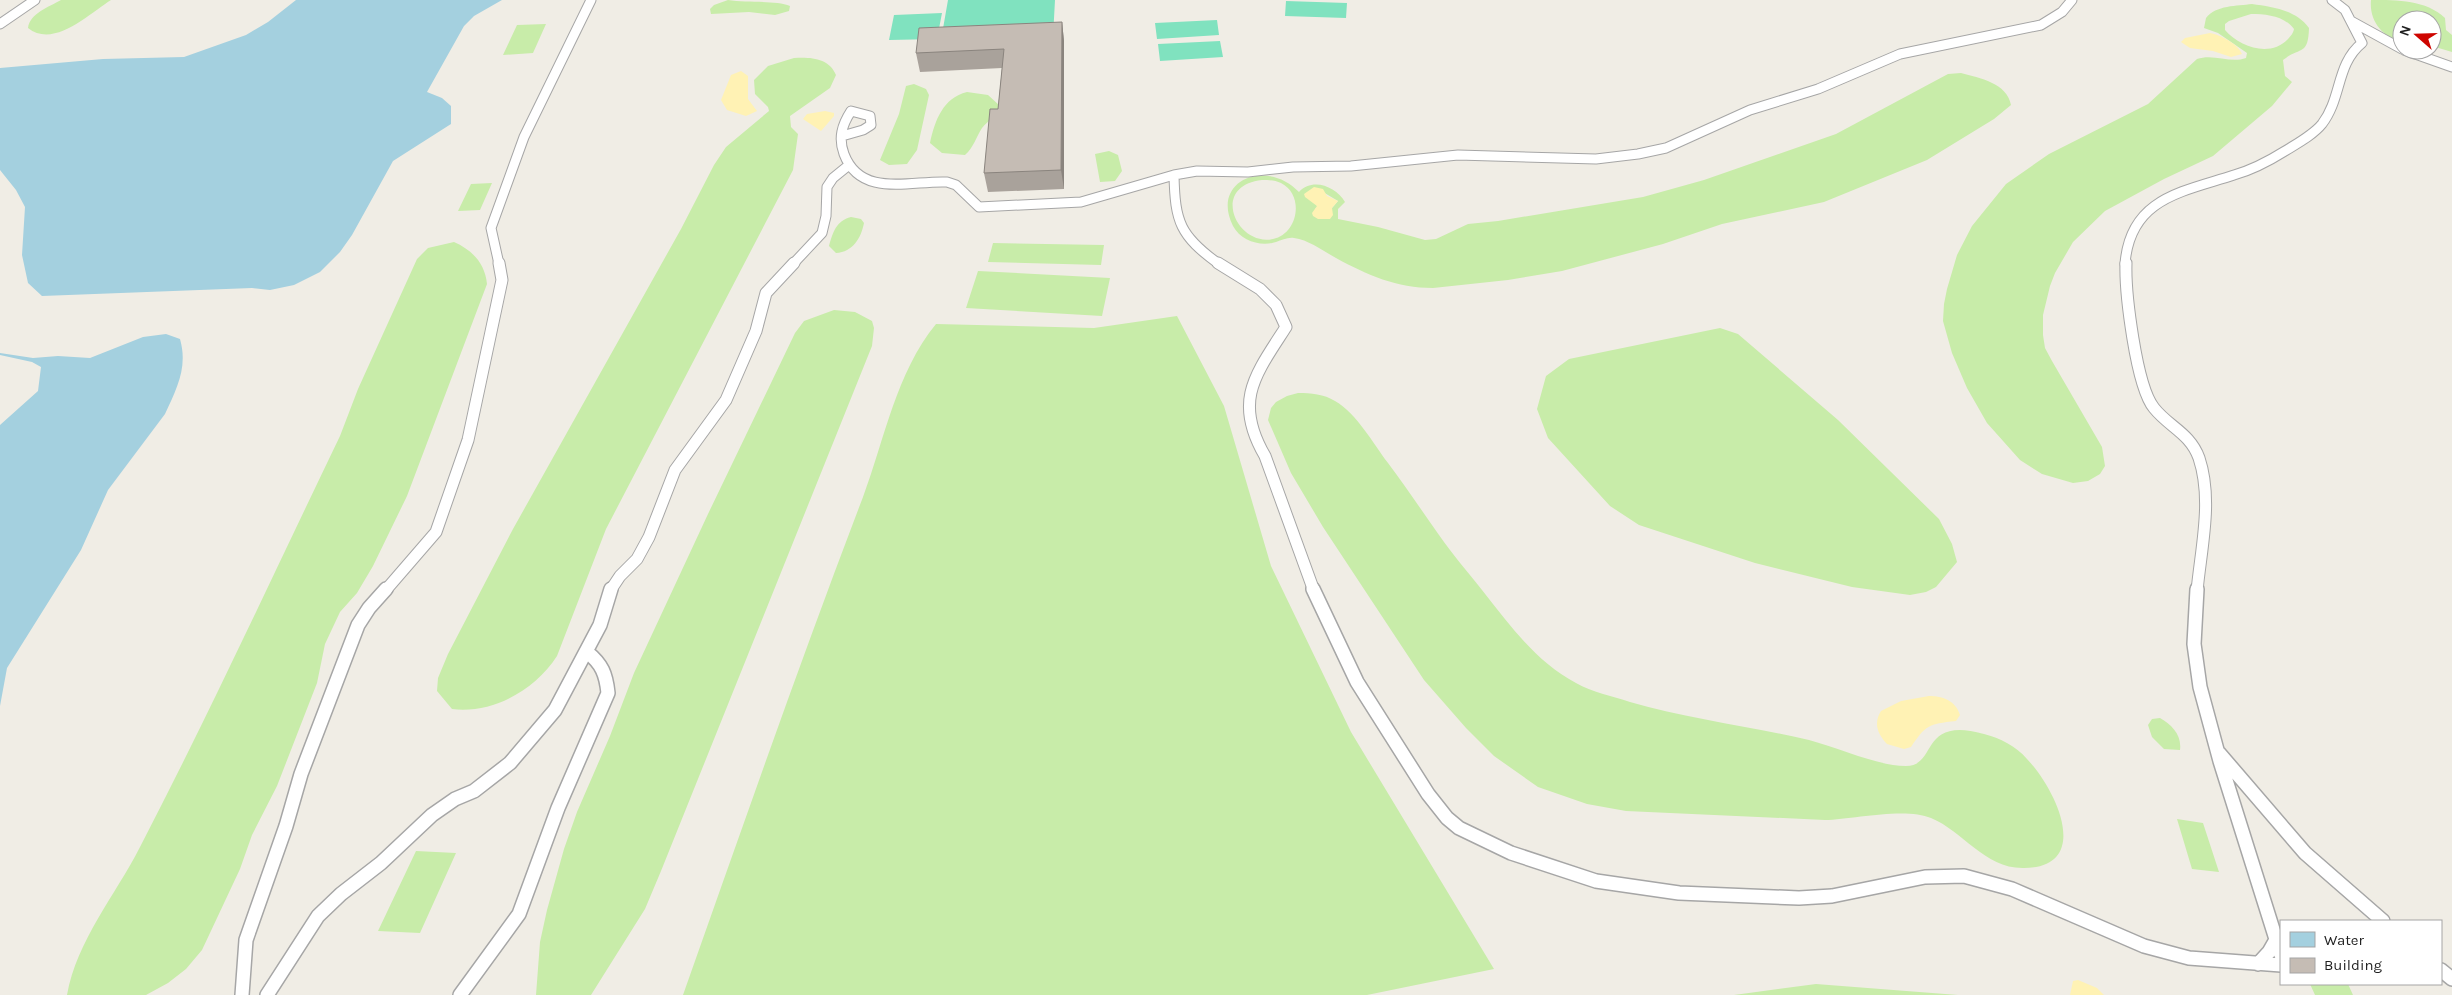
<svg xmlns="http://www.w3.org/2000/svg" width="2452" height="995" viewBox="0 0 2452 995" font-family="Karla,sans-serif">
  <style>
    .grass { fill: #c8eca9; fill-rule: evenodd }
    .sand { fill: #fff2b4 }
    .pitch { fill: #80e2bf }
    .water { fill: #a4d0df }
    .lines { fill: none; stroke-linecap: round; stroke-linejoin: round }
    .lane-far2-casing { stroke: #a6a6a6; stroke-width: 11 }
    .lane-far1-casing { stroke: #a6a6a6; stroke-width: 13 }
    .lane-casing { stroke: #a6a6a6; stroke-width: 16 }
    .lane-far2 { stroke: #fff; stroke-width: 9 }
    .lane-far1 { stroke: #fff; stroke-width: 11 }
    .lane { stroke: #fff; stroke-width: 13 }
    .wall { fill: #a9a29b }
    .shaded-wall { fill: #8a847e }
    .building { fill: #c5bcb4; stroke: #8a847e }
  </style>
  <rect width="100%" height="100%" fill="#f0ede5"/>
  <path class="grass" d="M61,0H111C90,13 54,49 28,28C30,13 49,7 61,0Z
    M728,0C747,3 776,0 790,6L789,11L775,15L749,12L711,14L710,9L714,5Z
    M2371,0C2398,0 2426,0 2445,18L2446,30L2452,35V52L2432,46V20H2402V43C2382,36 2369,21 2371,0Z
    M2252,4C2273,7 2296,10 2309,28C2308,57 2300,46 2283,60L2285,76L2292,82L2272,106L2213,156L2164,179L2105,211L2073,242L2055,273L2050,286L2043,315V335L2045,348L2052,361L2102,447L2105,466L2100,474L2088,481L2073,483L2042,474L2020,460L1987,423L1967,388L1952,353L1943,321L1944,304L1947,289L1957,255L1972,226L2006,184L2049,154L2148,104L2197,59C2214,53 2230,64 2246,58L2247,53L2218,33L2204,28L2206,18C2216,5 2237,6 2252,4ZM2251,14C2267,14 2284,16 2294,29C2293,34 2291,35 2288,39C2270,58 2240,47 2225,30V24L2229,21Z
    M546,24L533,53L503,55L517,25Z
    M794,58C811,57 829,58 836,75L830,88L790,116L791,127L798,134L793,170L606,529L557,656C535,690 493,714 452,709L437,691L438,678L448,654L513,529L681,229L714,165L726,147L769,111L768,107L755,94L754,80L768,66Z
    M1961,73C1980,78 2007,83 2011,105L1994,119L1927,160L1824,202L1722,224L1663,244L1562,271L1508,280L1433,288C1397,288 1367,275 1336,258C1323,251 1309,240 1294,238C1288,237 1282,240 1276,242C1261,247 1241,241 1233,226C1210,180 1267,158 1299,192C1313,177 1336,187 1345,202L1338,209V219L1378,227L1425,240L1436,239L1468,224L1498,221L1643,197L1704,180L1836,134L1948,74ZM1262,180C1269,180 1275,180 1281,183C1305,195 1298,234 1273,239C1237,247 1209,186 1262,180ZM1323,192L1338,201L1332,208L1315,209L1318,207L1315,203Z
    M914,84L926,89L929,95L917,150L907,164L889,165L880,160L899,114L906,86Z
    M967,92L988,95L999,105C998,114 988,121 982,128C976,137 974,147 965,155L942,153L930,143C935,120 943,98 967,92Z
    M1109,151L1118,155L1122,171L1115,181L1100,182L1095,154Z
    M492,183L480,210L458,211L471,184Z
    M851,217L861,219L864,223C861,238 853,252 836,253L829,246C833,232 836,221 851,217Z
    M454,242C472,250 485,263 487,284L407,496L373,566L357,593L340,612L325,644L317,683L277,786L252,835L240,869L202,950L186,969L168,983L146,995H67C77,940 115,896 140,847C210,712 274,573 340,436L358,389L417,259L428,248Z
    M993,243L1104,245L1101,265L988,262Z
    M978,271L1110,278L1102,316L966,308Z
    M834,310L855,312L872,321L874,328L872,346L661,871L645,909L591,995H536L540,942L547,910L564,849L577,812L610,736L634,673L708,514L795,333L804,321Z
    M1177,316L1224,406L1271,566L1351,732L1494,969L1367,995H683C742,828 800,662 863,497C885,438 896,373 936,324L1094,328Z
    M1720,328L1738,334L1838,420L1939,519L1952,544L1957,562L1936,587L1926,592L1910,595L1852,587L1755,563L1639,525L1610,506L1548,438L1537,409L1546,376L1569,359Z
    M1298,393C1311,393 1324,394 1335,401C1357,414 1373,443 1388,463C1406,487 1422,511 1439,535C1452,554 1468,572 1482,590C1509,624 1536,662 1576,683C1592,692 1612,696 1630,702C1688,719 1749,726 1809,740C1839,748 1878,766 1906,766C1938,766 1919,716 1984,734C2000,738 2016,746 2027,759C2055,788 2094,867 2024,868C1985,869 1963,831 1931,818C1906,807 1853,819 1825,820L1626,811L1587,804L1538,787L1494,756L1466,728L1424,680L1323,527L1291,473L1268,420L1271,408L1276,402L1287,396Z
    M2160,718C2172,725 2182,735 2180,750L2164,749L2152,737L2148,725L2152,719Z
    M2177,819L2203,823L2219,872L2192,869Z
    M416,851L456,853L420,933L378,931Z
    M1816,984L1958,995H1734Z
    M2310,984H2348L2353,995H2315Z"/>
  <path class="sand" d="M2210,33C2221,35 2238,44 2242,54L2231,57L2213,51L2190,48L2181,42L2185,38Z
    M741,71L748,76V99L757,111L746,116L727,110L721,100L731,75Z
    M825,111L834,113V116L821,131L803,119L807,114Z
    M1314,187L1323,189L1327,196L1338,201L1332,208L1333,215L1330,219H1318L1313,216L1312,213L1317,206L1305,197L1304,194Z
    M1929,696C1943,696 1956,701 1960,715L1956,721C1928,724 1926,725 1911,747L1904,749L1887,744C1878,734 1873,724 1881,711L1901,701Z
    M2078,980L2097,988L2104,995H2070L2073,981Z"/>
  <path class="pitch" d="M948,0H1055L1053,37L941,40Z
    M1286,1L1347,3L1346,18L1285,16Z
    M942,13L937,39L889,40L894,15Z
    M1217,20L1219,35L1157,39L1155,23Z
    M1220,41L1223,57L1160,61L1158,44Z"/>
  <path class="water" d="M296,0H502L474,16L464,26L427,92L442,98L451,106V124L393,161L352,235L340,252L320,272L294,285L270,290L252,288L42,296L28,283L22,255L25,207L16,190L0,170V68L103,59L184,57L246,35L268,22Z
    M166,334L180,339C188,367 177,388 165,414L108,490L81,550L7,668L0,706V425L38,391L41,367L32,362L0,355V353L33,358L58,356L90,358L143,337Z"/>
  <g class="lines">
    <g class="lane-far2-casing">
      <path id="lane-far2" d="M2351,21L2402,49
        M0,24L35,0
        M2404,50L2452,67
        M842,136L863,130L871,125L870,116L851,111C842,125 838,138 844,154C861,199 912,180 947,182L956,185L979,207L1081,202L1174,175C1175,222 1180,236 1219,264
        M1174,175L1197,171L1248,172L1293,167L1351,166L1458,155L1596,159L1638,154L1666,148L1750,110L1818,89L1900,54L2041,25L2062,12L2072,0
        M499,264L491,228L524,137L591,0
        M793,264L822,233L826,216L827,187L833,178L849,165
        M2125,264C2130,198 2182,192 2234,175C2252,170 2269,161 2285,151C2298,143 2313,135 2322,124C2342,98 2336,64 2362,43L2345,10L2332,0"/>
    </g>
    <g class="lane-far1-casing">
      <path id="lane-far1" d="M1218,263L1260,289L1276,305L1286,327C1255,375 1233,401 1265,456L1314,591
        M2126,263C2125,292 2136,386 2154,408C2169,427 2190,433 2199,458C2213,500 2201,548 2197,591
        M385,591L436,532L468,440L502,280L499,263
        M610,591L620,576L637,559L649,537L675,470L726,400L756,331L766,293L794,263"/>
    </g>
    <g class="lane-casing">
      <path id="lane" d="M1313,589L1357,682L1428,794L1447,818L1459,828L1511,853L1596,881L1679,893L1799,898L1832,896L1925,877L1964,876L2012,889L2144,946L2189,958L2281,965
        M2197,589L2194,644L2200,687L2220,761L2281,955
        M2219,753L2305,853L2383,921
        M2258,964L2269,952L2277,938
        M2441,970L2452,979
        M242,995L246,940L286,826L301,774L358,625L369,608L386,589
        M267,995L318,916L341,894L381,863L432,815L455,799L474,791L510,763L555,710L600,625L611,589
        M460,995L519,914L558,808L608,693C606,674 602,664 587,652"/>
    </g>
    <use href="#lane-far2" class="lane-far2"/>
    <use href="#lane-far1" class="lane-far1"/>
    <use href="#lane" class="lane"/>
  </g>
  <path class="wall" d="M1062,22L1064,41V189L988,192L984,173L998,109L1002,68L920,72L916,53Z"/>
  <path class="shaded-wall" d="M1062,22L1064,41V189L1061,170Z"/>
  <path class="building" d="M1062,22L1061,170L984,173L990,109H998L1004,49L916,53L919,28Z"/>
  <rect x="2280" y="920" width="162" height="65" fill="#ffffff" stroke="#a5a5a5"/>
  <rect x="2290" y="932" width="25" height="15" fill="#a4d0df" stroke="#a5a5a5"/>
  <text x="2324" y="945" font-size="15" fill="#1f1f1f">Water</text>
  <rect x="2290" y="958" width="25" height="15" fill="#c5bcb4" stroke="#a5a5a5"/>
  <text x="2324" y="970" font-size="15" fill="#1f1f1f">Building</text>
  <g transform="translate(2417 35) rotate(290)"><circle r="24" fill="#ffffff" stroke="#a5a5a5"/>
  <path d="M0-4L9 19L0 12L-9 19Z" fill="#ce0500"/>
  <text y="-8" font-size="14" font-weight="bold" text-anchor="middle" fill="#1f1f1f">N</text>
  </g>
</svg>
